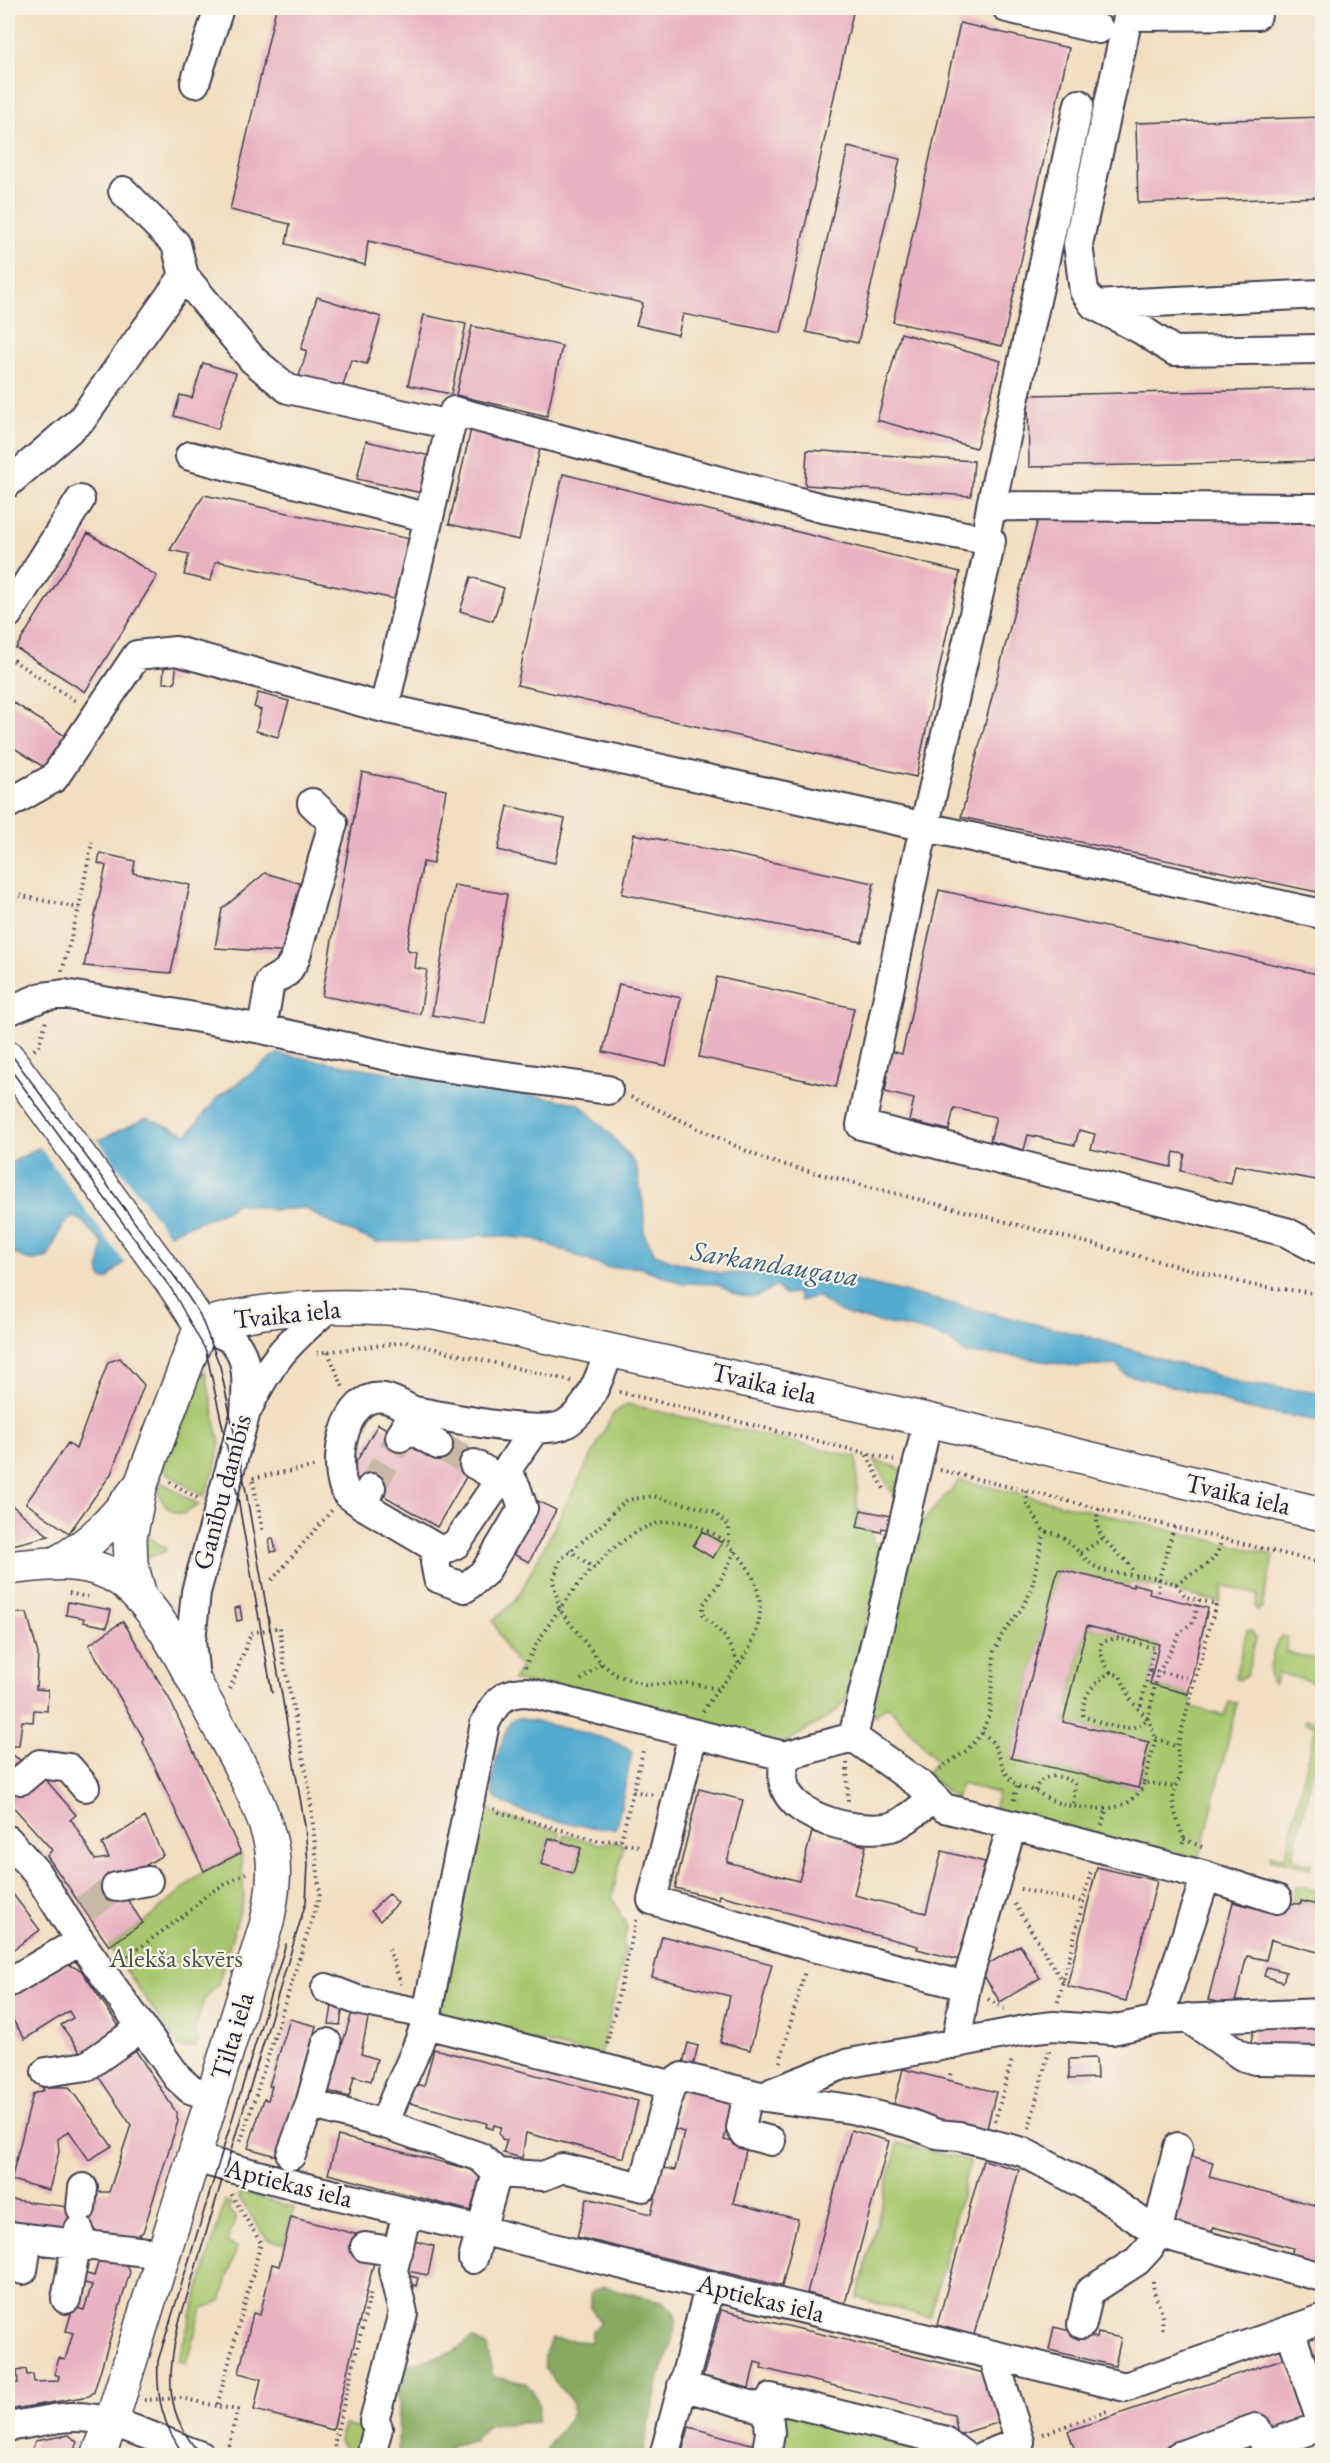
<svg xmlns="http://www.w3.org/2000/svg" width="1330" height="2463" viewBox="0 0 1330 2463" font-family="'EB Garamond',serif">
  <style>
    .green { fill: #a8c66d; stroke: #657454; stroke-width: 1.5 }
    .forest { fill: #86ab60; stroke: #54664e; stroke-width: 1.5 }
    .water { fill: #53abd0; stroke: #3a6686; stroke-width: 1.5 }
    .pier { fill: #f3dec1 }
    .building { fill: #e8b2c2 }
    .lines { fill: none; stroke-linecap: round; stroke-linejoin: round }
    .minor-tunnel { stroke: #c9b8a6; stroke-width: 28; stroke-dasharray: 28 14; stroke-linecap: butt }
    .minor-casing { stroke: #413e4f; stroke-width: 32 }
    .major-casing { stroke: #413e4f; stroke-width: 36 }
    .path { stroke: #413e4f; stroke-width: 4; stroke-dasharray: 1.5 4.5; stroke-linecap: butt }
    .minor { stroke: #fff; stroke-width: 28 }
    .major { stroke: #fff; stroke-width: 33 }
    .tram { stroke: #22223b; stroke-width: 1.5 }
    .labels { text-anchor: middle; stroke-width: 4.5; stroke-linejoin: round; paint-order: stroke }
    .street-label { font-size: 27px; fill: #22223b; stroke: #f7f3e8 }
    .park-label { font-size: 27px; fill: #4a534a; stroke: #f7f3e8 }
    .water-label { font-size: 28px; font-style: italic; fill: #365977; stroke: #f7f3e8 }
  </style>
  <rect width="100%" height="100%" fill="#f7f3e8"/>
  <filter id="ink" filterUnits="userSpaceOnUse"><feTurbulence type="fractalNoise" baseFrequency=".0167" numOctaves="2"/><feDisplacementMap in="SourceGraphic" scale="12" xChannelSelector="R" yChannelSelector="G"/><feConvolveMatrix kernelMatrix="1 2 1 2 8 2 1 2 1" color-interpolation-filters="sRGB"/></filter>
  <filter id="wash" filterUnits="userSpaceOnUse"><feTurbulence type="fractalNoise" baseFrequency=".008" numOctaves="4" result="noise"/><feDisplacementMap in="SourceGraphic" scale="24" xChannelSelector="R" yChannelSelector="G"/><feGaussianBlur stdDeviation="1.35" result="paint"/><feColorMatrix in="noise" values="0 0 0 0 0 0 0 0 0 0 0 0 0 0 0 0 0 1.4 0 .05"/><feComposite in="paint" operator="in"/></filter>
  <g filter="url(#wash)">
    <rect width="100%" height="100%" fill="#f3dec1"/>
    <path class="green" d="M205,1370L220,1444L215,1468L204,1497L161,1469L196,1385Z
      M627,1404L857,1457V1510L861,1511L857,1527L871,1530L873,1543L885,1548L845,1702L830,1716L783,1744L513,1680L521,1668L507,1650L493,1621L513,1603L521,1591L613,1414Z
      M874,1460L897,1467L902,1473L895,1498Z
      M158,1480L199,1505L183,1514C165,1512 157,1498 158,1480Z
      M960,1480L1274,1555L1262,1607L1258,1611L1255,1608L1258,1595L1224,1586L1219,1602L1133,1582L1128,1586L1058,1569L1011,1758L1138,1788L1149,1742L1063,1722L1087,1626L1159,1644L1150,1684L1188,1694L1193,1707L1224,1716L1229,1702L1237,1703L1202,1850L1193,1866L993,1809L998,1793L961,1784L956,1800L926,1773L937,1761L887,1705L875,1716L871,1708L912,1533Z
      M144,1535L166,1548L165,1552L145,1558Z
      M1247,1630L1252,1631L1256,1638L1247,1675L1239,1680L1235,1678Z
      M1281,1636L1288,1638L1285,1652L1316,1659L1320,1643L1322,1644V1684L1278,1673L1275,1684L1271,1682C1268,1669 1273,1647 1281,1636Z
      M1306,1719L1322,1723V1734L1292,1859L1311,1863L1310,1868L1270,1859L1271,1855L1285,1857L1316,1726L1305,1723Z
      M483,1802L495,1814L560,1832L558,1840L549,1838L541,1863L573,1873L581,1848L562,1842L565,1834L599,1844L615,1842L624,1845L612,1897L627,1927L623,1947L626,1948L600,2057L438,2017Z
      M241,1853L244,1897L218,1984L204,2000L194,2032L199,2040L196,2047L180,2048L109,1946L143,1923L204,1871Z
      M1297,1886L1322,1891V1906L1302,1901L1301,1904H1292L1294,1890Z
      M898,2143L970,2161L930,2317L857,2298Z
      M241,2192L294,2208L284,2243L267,2239L239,2198Z
      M225,2201L231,2203L228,2210L236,2216L227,2243L237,2247L221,2301L202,2309L186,2364L178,2360Z
      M780,2410L951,2456H771Z
      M344,2425L360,2429L363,2433L357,2455H350L339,2441Z
      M1255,2444L1261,2456H1220Z
      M1302,2445L1315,2455L1270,2456Z"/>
    <path class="forest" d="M604,2286L664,2303L675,2312L676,2323L670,2349L660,2373L642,2455H544C548,2439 567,2429 572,2412C578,2389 526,2379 552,2339L591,2342L592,2331L601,2323L591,2309V2293Z
      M473,2338L487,2347L493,2377L526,2383C537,2397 542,2404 537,2422L488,2425L473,2441L452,2445L444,2455H407L398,2450L399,2402L395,2388L406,2366L453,2352Z"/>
    <path class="water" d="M277,1054L578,1103L613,1137L636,1165L644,1210V1233L655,1254L673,1261L719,1273L769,1274L781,1269L846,1278L1089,1337L1245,1384L1322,1393V1421L1234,1407L1219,1398L1125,1374L1116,1365C1103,1367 1091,1363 1079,1367L1007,1355L966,1354C931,1316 852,1333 818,1296L800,1301L797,1293L784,1294L776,1286L756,1297L739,1296L716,1284L682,1283L639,1267L607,1268L535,1239L481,1235L463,1240L376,1242L330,1223L305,1208L273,1210L238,1203C217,1218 194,1222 171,1233C147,1244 124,1259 108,1279H102L99,1270L103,1244L81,1220L73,1217L63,1225L48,1257L30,1261L8,1250V1165L38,1148L101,1139L147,1118L188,1134L217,1098Z
      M518,1718C541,1724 621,1737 632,1753L616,1828C594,1831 503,1814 493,1793C487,1779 504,1736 510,1721Z"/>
    <path class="pier" d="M96,1137L170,1237L125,1263L38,1145Z"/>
    <g id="blocks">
      <path class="building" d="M276,8H854L781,333L683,314L678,335L636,325L643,303L368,241L365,265L286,244L290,224L230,210Z
        M960,23L1069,48L1002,346L893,322Z
        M1322,117V197L1138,203L1136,123Z
        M848,147L900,159L858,343L806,332Z
        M317,297L381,317L367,364L351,360L342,389L299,376L307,351L301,349Z
        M424,315L466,324L451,394L408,385Z
        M472,326L562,346L547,416L456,395Z
        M901,333L1001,361L976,448L877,420Z
        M203,363L236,373L218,429L174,416L180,395L192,398Z
        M1322,389V461L1029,467L1028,395Z
        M471,429L541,444L519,540L449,524Z
        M366,441L430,456L422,493L357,479Z
        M807,450L974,461L971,496L805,485Z
        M563,474L960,572L916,777L517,685Z
        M204,495L410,539L399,600L218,561L215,563L211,581L184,575L189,554L170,550Z
        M1038,519L1322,520V893L961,817Z
        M88,533L157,576L85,692L16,648Z
        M471,577L504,588L493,621L460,611Z
        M164,666H176L175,683H163Z
        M258,693L289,701L278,737L256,731L261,710L254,707Z
        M8,699L65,736L45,768L8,744Z
        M362,772L446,790L433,864L423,862L407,947L408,950L417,952L415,968L427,970L420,1014L322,996Z
        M508,806L565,819L555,863L498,850Z
        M634,834L874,883L862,942L622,894Z
        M100,853L135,861L133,873L190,885L171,973L84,966L106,866L98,863Z
        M265,873L309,886L292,953L215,948L222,909Z
        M454,885L507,894L485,1024L432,1015Z
        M939,890L1322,975V1181L1235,1165L1231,1184L1181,1171L1185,1154L1174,1152L1171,1167L1091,1149L1095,1134L1079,1130L1075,1145L1028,1135L1024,1150L990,1141L996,1117L954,1108L949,1130L909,1121L914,1099L885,1092L888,1075H885L890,1051L902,1054Z
        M717,977L854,1008L836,1087L699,1057Z
        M619,984L681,998L666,1066L603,1052Z
        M120,1358L144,1385L111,1474L69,1533L26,1503L68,1443L76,1449L108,1362Z
        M378,1424L432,1455L444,1435L479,1455L437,1527L349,1475Z
        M536,1500L556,1510L529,1562L509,1552Z
        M8,1502L34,1524L49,1536L8,1546Z
        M861,1510L896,1517L893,1530L882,1528L881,1532L857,1527Z
        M702,1531L722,1543L713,1558L693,1546Z
        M273,1538L276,1551L271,1552L269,1539Z
        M1058,1569L1133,1587V1584L1150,1588L1149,1594L1208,1608L1188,1694L1150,1684L1159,1644L1087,1626L1063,1722L1149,1742L1138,1788L1011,1758Z
        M68,1602L111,1610L107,1627L83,1622L84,1618L66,1615Z
        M240,1607L242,1620L237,1621L235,1608Z
        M8,1613H27L38,1654L36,1689L48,1690L47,1711L34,1710L33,1722L22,1721L19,1746H12L11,1754L40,1773L76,1815L70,1820L73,1822L95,1860L109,1858L102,1844L145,1817L163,1855L146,1865L148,1868L126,1898L143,1923L109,1946L47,1856L52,1850L9,1802L8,1803Z
        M123,1621L169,1698L241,1853L204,1871L143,1742L144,1739L89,1645Z
        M699,1789L743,1800L727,1862L799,1881L812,1832L866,1846L854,1895L926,1913L942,1851L985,1862L960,1960L917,1949L918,1946L719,1895L718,1899L675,1888Z
        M549,1838L581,1848L573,1873L541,1864Z
        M1097,1867L1157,1881L1126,2001L1067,1986Z
        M9,1889L40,1930L11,1951L8,1946Z
        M389,1894L398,1903L380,1921L371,1911Z
        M1301,1901L1322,1906V1953L1271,1940L1266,1960L1247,1956L1234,2006L1208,2000L1233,1902L1278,1914L1279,1903L1301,1904Z
        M662,1936L772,1964L750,2050L720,2042L730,1996L652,1977Z
        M1020,1945L1040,1978L1000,2002L980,1969Z
        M66,1964L81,1970L123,2032L84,2057L61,2025L73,2018L69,2011L25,2039L8,2013V1997Z
        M1267,1967L1286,1972L1283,1982L1264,1976Z
        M332,2006L343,2007L340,2025L329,2024Z
        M353,2009L369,2014L361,2054L377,2059L371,2081L354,2076L349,2097L328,2091Z
        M290,2019L316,2026L280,2157L248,2148L264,2099L268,2100L272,2086H269Z
        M1255,2025L1274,2030L1275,2025L1295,2030L1296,2025L1316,2030L1317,2026L1322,2027V2050L1250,2046Z
        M130,2042L176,2112L178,2121L143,2232L135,2237L8,2222V2199L75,2208L88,2192H109L131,2125L94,2070Z
        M688,2043L698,2046L693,2066L683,2063Z
        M434,2049L638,2101L624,2158L526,2133L522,2158L503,2153L507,2140L502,2139L499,2133L501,2127L494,2125L493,2129L486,2127L487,2123L402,2101L404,2093L412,2095L414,2084L424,2086Z
        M1096,2058L1097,2078L1069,2079V2059Z
        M903,2069L996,2092L985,2136L892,2113Z
        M684,2086L734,2098L724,2140L747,2146L733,2203L798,2219L782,2286L577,2237L587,2198L651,2214L663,2168L675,2170L684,2132L674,2129Z
        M42,2087H69L112,2146L89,2160L69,2131L58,2139L59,2152L49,2190L11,2180L33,2094L44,2090Z
        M851,2130L889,2141L845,2303L807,2293Z
        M338,2136L481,2172L471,2211L328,2174Z
        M1183,2154L1213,2162L1209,2177L1322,2207V2271L1289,2262L1293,2248L1213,2227L1209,2242L1163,2230Z
        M983,2160L1019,2170L974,2335L937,2325Z
        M291,2217L367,2237L374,2262L333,2430L254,2410L261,2379L239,2373L253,2313L260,2315L272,2264L279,2266Z
        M414,2241L434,2246L428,2275L407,2271Z
        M99,2260L126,2263L130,2272L94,2392L89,2396L8,2410V2384L18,2383L17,2371L26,2369L27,2375L33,2374L34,2382L58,2381L59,2376L54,2374L59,2358L65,2360L73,2333L66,2331L73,2307L84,2310L92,2285L78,2281L80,2272L94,2276Z
        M410,2276L418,2278L416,2286L408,2283Z
        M721,2310L988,2374L1003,2421L958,2435L954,2415L761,2368L762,2364L755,2362L749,2388L703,2376Z
        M1054,2327L1097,2338L1098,2333L1121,2338L1115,2366L1049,2350Z
        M1322,2341V2366L1319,2367L1318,2342Z
        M1285,2358L1306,2420L1267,2433L1197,2439L1146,2456H1077L1068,2431Z
        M689,2427L755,2445L752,2456H681Z
        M69,2435L77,2442L72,2456H23L25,2451L31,2453L35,2441Z"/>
    </g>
  </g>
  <g filter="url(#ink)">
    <use href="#blocks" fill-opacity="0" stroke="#413e4f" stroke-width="1.5"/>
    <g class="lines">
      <path class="minor-tunnel" d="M438,1445L474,1464
        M371,1488L400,1437
        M84,1909L116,1887"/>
      <g class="minor-casing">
        <path id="minor" d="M1007,8L1099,29
          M1130,8L1078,244L1084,291L1094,305L1322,294
          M1128,16L1257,15L1258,8
          M195,83L219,8
          M123,191L176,244L184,276L253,360L288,389L451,425
          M1096,306L1142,330L1174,351L1322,349
          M190,456L429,518
          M8,483L82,419L184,276
          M991,506L1079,104
          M988,524L991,506L1322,508
          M8,614L80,500
          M384,708L454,411L822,508L991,541L916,863L861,1125L1286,1232L1322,1251
          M8,804L54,778L137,655L176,651L384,708L1322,914
          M8,1011L42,997L64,994L262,1029L435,1066L608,1090
          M262,1029L270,982L287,972L295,959L333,823L312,803
          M248,1408C270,1360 290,1341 329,1307
          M406,1426L438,1445
          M400,1437L414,1411C445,1416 541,1438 565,1424C589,1411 601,1373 610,1350
          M474,1464L500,1479
          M371,1488L361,1504L441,1551L456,1544L534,1430
          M361,1504C357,1500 349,1496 346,1492C331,1466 344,1391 384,1398C394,1400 405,1407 414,1411
          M441,1551L435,1562L438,1578L465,1588L485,1572L523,1508L516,1487L506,1470
          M195,1679L191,1641L196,1592L245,1415C246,1393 251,1360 234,1342C225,1333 212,1332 201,1326
          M693,1734L652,1900L812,1947L966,1986L1012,1825L944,1808L922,1786L853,1737
          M853,1737L928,1420
          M784,1756C784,1765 782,1776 784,1784C792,1820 861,1834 891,1827C905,1823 921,1807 933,1799
          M21,1780L40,1764L69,1768L85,1787
          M1012,1825L1206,1876L1277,1899
          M8,1840L36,1872L80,1941L178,2078L190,2089L213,2097
          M116,1887L148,1881
          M8,1983L80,1941
          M326,1988L357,2000L426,2014
          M1188,2018L1242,2056L1255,2060L1322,2061
          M1158,2020L1206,1876
          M425,2024L671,2085
          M956,2044L966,1986
          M46,2072L87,2066L142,2027
          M748,2093L741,2128L745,2134L771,2141
          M765,2097L773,2092L845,2064L1036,2028L1054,2026L1112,2030L1158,2020L1322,2013
          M310,2104L385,2124L480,2157L497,2173L543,2176L563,2168L643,2187L671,2085L682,2077L765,2097L851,2109L911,2124L937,2134L959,2136L1023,2152L1098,2192L1157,2233L1322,2277
          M385,2124C396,2088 415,2060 425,2024L485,1723C496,1702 502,1692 527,1692L784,1756L853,1737
          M291,2155L310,2104L327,2043
          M194,2158L295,2185L1125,2387L1322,2319
          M81,2208L83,2188
          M8,2236L164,2254
          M365,2247L398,2252
          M473,2259L497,2173
          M23,2270L28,2238
          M66,2299L79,2230
          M1082,2324L1089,2292L1137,2261L1149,2248L1157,2233L1178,2147
          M1290,2330L1322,2424
          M682,2386L768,2410L771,2398L943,2440L964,2456
          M8,2427C29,2424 51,2418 72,2417C111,2415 164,2443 201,2456
          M371,2456L378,2428L374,2421L403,2313L393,2270L407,2212
          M664,2456L710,2285
          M766,2456L770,2433L768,2410
          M983,2456L1020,2442L993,2355
          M1179,2456L1256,2428L1265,2446L1322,2426"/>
      </g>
      <g class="major-casing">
        <path id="major" d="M8,1058L176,1288L201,1326
          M201,1326C276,1303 357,1304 434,1312L928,1420L1322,1514
          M58,1562C92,1544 114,1519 138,1488
          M8,1568C46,1564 88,1556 122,1581C160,1609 186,1668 209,1708C231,1750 256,1790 269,1836C277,1865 273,1893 267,1922L111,2423L98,2456
          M141,1599L131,1564L130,1538L140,1487L201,1326"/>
      </g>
      <path class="path" d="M8,657L77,702
        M8,893L79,908
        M62,971L79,908L92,842
        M34,1050L39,1046L46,1021
        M631,1097L766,1160L1251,1285L1322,1294
        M328,1352L343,1387
        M317,1353L406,1342L571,1381
        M619,1392L894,1460
        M867,1455L885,1491
        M940,1470L1322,1563
        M253,1478L317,1466
        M253,1481L263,1533
        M170,1482L197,1498
        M1026,1491L1027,1503L1044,1532C1069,1531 1079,1559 1098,1568C1116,1576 1140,1574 1159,1579L1158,1596
        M1099,1509C1089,1542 1123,1549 1134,1573
        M1174,1527L1159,1579L1176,1584L1186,1597L1216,1604L1177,1747L1180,1778C1166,1797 1177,1819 1184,1839L1182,1845
        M569,1550L594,1568
        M735,1551L719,1583L703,1605V1615L725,1637L739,1664
        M1081,1553L1102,1539
        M272,1580L332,1510
        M1176,1584C1195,1569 1219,1566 1221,1538
        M69,1593L91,1598
        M525,1667C545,1621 611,1530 663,1522C713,1515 768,1569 759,1620C754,1648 737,1669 718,1689L689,1683L645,1685L616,1675L601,1663L560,1610L553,1581L560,1560L604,1523L613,1512L627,1500L653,1496L705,1509L715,1513L729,1526V1545
        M1150,1670L1195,1679
        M1110,1672L1120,1676L1132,1702L1148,1719C1128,1737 1106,1724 1083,1716C1083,1693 1093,1685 1110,1672C1104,1663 1098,1653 1102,1642L1117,1638L1154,1648L1140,1709
        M581,1680L601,1663
        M230,1689L251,1633L280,1627L283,1659L309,1786L320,1894L240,2144
        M703,1711L718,1689
        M982,1733C1003,1745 997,1772 1017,1785C1022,1789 1029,1788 1035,1791C1043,1795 1050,1801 1059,1803C1088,1811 1133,1816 1144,1782L1174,1787
        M1156,1738L1177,1747
        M847,1763L848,1801
        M940,1769L966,1751L982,1733L990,1712L994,1652L1001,1636L1022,1608L1031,1591L1044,1532
        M1144,1782L1156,1738L1148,1719L1157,1676L1180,1633L1194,1621L1199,1600
        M633,1791L653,1795
        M1035,1791C1040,1772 1062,1774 1075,1784L1073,1805
        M1014,1800L1017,1786
        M494,1808L499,1812L599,1841L621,1840L625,1844L641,1846
        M1102,1825L1106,1810
        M1184,1839L1204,1848
        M621,1840L644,1747
        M1020,1889L1082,1902
        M1015,1904L1063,1982
        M389,1949L401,1984
        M123,1960L187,1913L209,1893L246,1873
        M988,1999L1004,2009
        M1058,2002L1091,1870
        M607,2044L637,1917
        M780,2062L805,1971
        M949,2081L951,2070
        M995,2121L1012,2059
        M1029,2128L1049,2051
        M1153,2281C1153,2302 1165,2306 1162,2331
        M144,2400L181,2398L217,2406
        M1043,2434L1110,2410
        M227,2451L238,2410L217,2406L261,2243L231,2194
        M342,2456L334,2445L371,2291"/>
      <use href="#minor" class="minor"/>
      <use href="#major" class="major"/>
      <path class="tram" d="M8,1050L180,1284L200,1315L220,1366L243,1475L305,1826L308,1864L306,1902L178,2326C167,2377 164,2414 202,2456
        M8,1066L172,1290L206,1351L237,1493L272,1693
        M185,2456C163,2427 156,2397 158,2361L286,1944"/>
    </g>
  </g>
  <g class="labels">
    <g class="street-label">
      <text transform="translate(287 1314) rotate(-6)" y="9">Tvaika iela</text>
      <text transform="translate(764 1383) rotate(13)" y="9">Tvaika iela</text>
      <text transform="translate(222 1492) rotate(-75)" y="9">Ganību dambis</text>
      <text transform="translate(1238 1494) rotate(13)" y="9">Tvaika iela</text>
      <text transform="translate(232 2036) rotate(-73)" y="9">Tilta iela</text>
      <text transform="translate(289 2183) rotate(14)" y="9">Aptiekas iela</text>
      <text transform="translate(761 2298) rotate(14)" y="9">Aptiekas iela</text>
    </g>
    <g class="park-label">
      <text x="176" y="1967">Alekša skvērs</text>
    </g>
    <g class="water-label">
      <text transform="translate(775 1263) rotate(9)" y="10">Sarkandaugava</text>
    </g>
  </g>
  <rect width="1330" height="2463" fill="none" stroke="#f7f3e8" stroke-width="30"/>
</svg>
